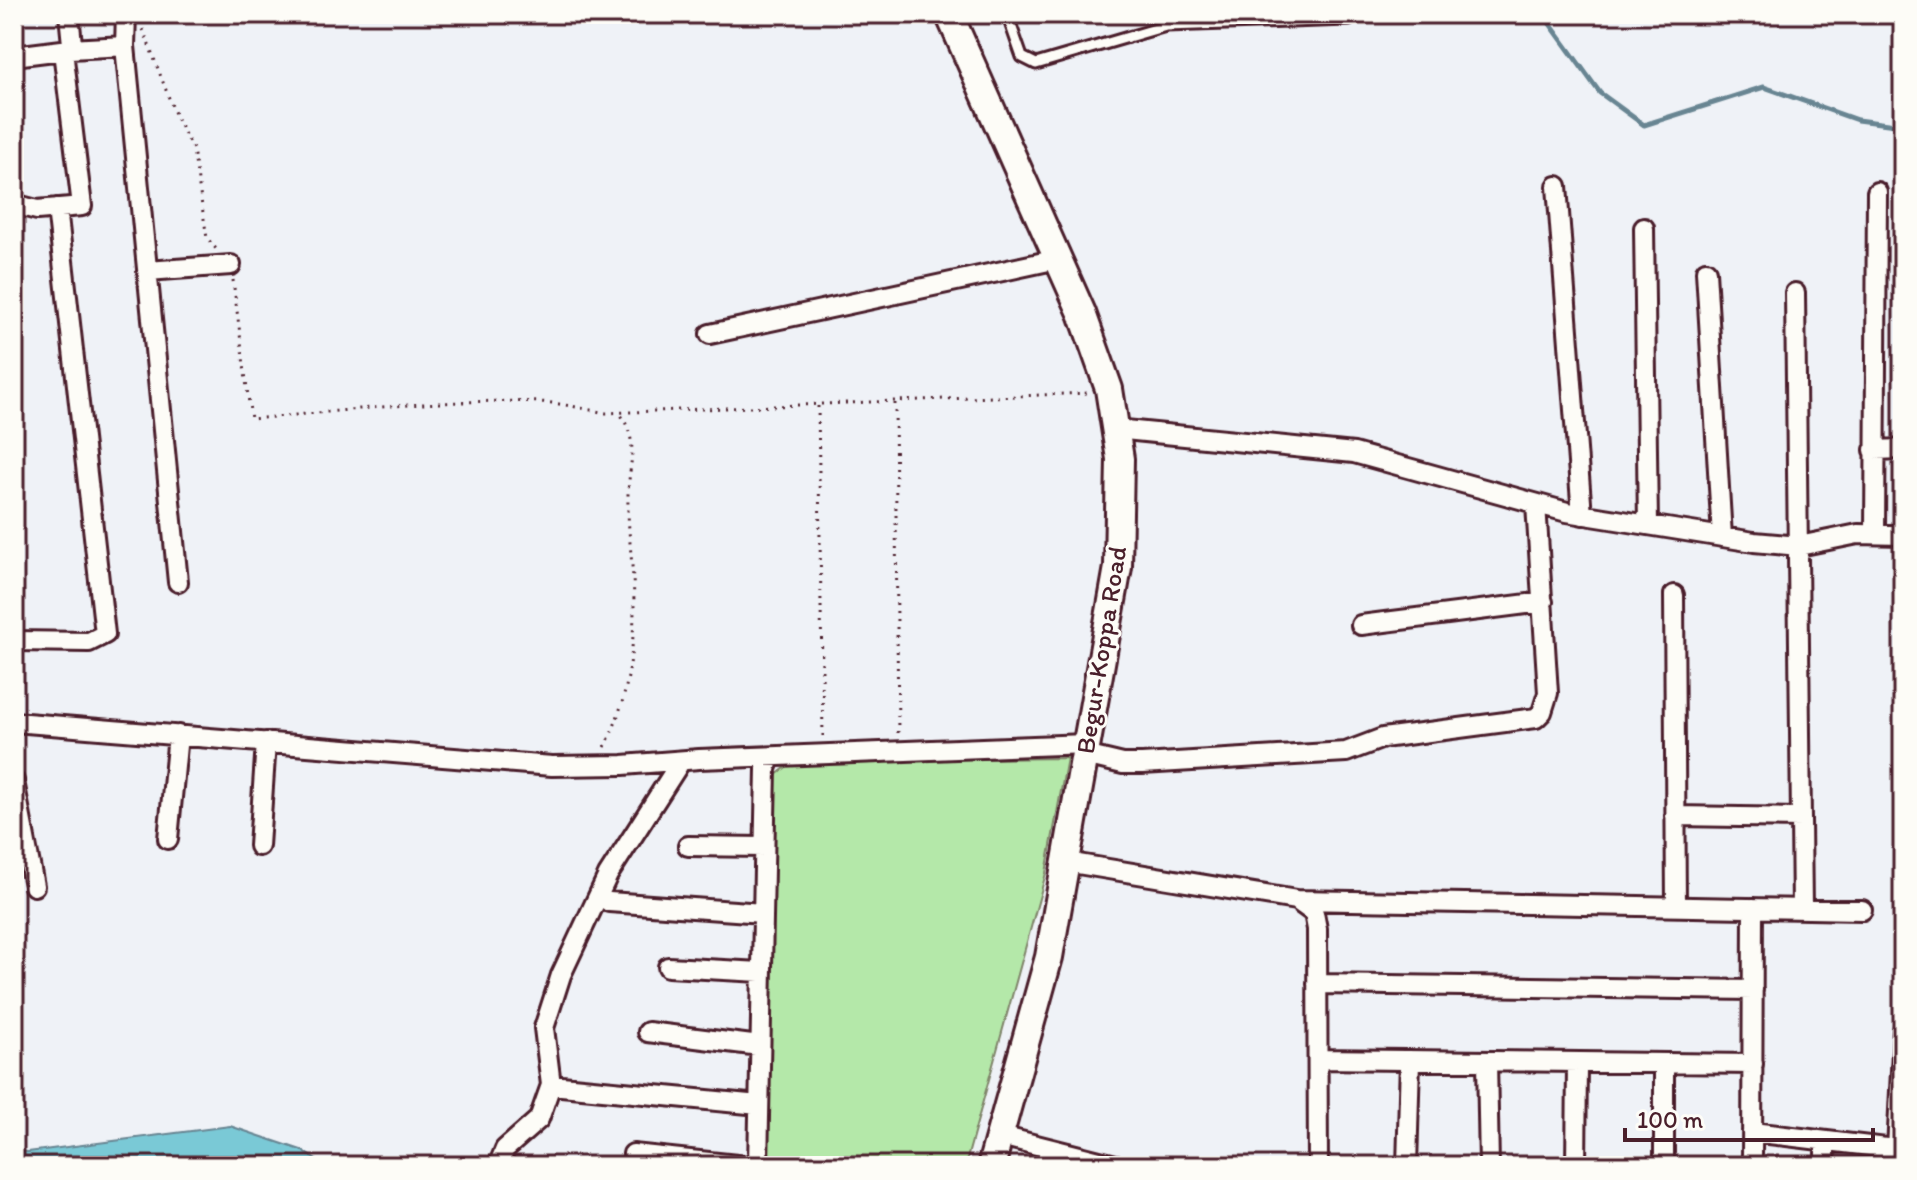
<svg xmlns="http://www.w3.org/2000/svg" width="1917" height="1180" viewBox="0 0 1917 1180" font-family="Itim,sans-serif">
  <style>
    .green { fill: #b4e8a9; stroke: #7f846a; stroke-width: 2 }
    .water { fill: #7ac9d6; stroke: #678592; stroke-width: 2 }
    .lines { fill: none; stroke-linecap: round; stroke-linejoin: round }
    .stream { stroke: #678592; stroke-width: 5 }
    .service-casing { stroke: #4a1f2b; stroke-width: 15 }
    .minor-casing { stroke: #4a1f2b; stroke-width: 24 }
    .secondary-casing { stroke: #4a1f2b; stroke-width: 32 }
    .path { stroke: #4a1f2b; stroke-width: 3; stroke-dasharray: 2 6; stroke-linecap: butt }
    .service { stroke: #fdfcf7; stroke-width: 9 }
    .minor { stroke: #fdfcf7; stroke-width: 18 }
    .secondary { stroke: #fdfcf7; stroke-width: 26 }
    .labels { text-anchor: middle; stroke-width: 6; stroke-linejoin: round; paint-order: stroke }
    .street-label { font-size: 26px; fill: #4a1f2b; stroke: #fdfcf7 }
  </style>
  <rect width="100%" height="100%" fill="#eff2f7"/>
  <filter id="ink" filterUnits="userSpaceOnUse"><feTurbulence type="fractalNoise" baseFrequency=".0125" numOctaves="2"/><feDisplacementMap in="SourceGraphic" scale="16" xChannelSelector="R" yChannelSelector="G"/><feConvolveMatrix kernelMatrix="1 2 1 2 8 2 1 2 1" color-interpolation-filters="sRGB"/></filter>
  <g filter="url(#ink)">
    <path class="green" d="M1067,758L1046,873L965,1166H768L776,775L794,761Z"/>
    <path class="water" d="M230,1126L301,1150L325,1166H14V1151L28,1152Z"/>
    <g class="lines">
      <path class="stream" d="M1543,14L1600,93L1644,125L1764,87L1857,120L1903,126"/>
      <g class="service-casing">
        <path id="service" d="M1007,14L1022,57L1036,64L1166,26L1349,20L1353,14
          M1041,14L1047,16L1056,14"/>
      </g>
      <g class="minor-casing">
        <path id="minor" d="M125,46L178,582
          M70,49L125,46L126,14
          M14,56L70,49L72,44L69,14
          M1557,186L1582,515
          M14,204L37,210L82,206L63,51
          M1644,228L1648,525
          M147,271L231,265
          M1706,271L1722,537
          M1795,293L1802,908
          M710,334L1058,259
          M1115,429L1354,453L1567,512L1754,542L1799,546L1858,534L1903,535
          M1874,450L1903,449
          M1875,534L1877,192
          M1674,595L1676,906
          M1361,625L1543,602
          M14,641L89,642L105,634L57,208
          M14,722L552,766L623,765L699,759L1086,744
          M1085,755L1123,764H1142L1346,752L1383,738L1536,718L1542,712L1548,693L1536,504
          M14,781L34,886
          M1675,816L1801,818
          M168,839L178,735
          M259,846L266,742
          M688,846L764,847
          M1066,862L1296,900L1862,910
          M1296,900L1314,913L1317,929L1318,1166
          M609,902L763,913
          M668,967L761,972
          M1317,984L1753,990
          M648,1032L760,1046
          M1318,1059L1753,1064
          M1487,1061L1489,1166
          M1664,1064V1166
          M551,1085L759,1105
          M1752,1132L1903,1150
          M1001,1136L1119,1166
          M1897,1150L1903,1031
          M633,1154L747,1166
          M498,1166L505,1149L539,1119L551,1085L544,1028L561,975L608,875L681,761
          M758,1166L766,769L770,758
          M1407,1166L1410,1060
          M1576,1166L1577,1064
          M1752,1166L1753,908
          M1825,1166V1141"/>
      </g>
      <g class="secondary-casing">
        <path id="secondary" d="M949,14L1082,313L1109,389L1120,459L1118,567L1049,957L991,1166"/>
      </g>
      <path class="path" d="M143,29L178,122L193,149L207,238L217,250
        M233,280L251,419C347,411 443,398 539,402C562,403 584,409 606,413L1089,393
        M895,403L898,736
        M818,406L823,738
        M605,747C627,703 634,654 634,605C634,568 627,532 628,495C629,460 640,445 620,413"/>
      <use href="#service" class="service"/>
      <use href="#minor" class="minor"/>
      <use href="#secondary" class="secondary"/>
    </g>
  </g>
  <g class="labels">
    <g class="street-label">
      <text transform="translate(1101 650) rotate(-81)" y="9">Begur-Koppa Road</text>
    </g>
  </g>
  <rect width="1917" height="1180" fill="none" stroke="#fdfcf7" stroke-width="48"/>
  <rect x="24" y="24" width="1869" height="1132" fill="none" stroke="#4a1f2b" stroke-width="3" filter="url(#ink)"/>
  <path d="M1625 1128v12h248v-12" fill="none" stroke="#4a1f2b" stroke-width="4"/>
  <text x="1637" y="1128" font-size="24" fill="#4a1f2b" stroke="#fdfcf7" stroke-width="6" paint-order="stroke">100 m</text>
</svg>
